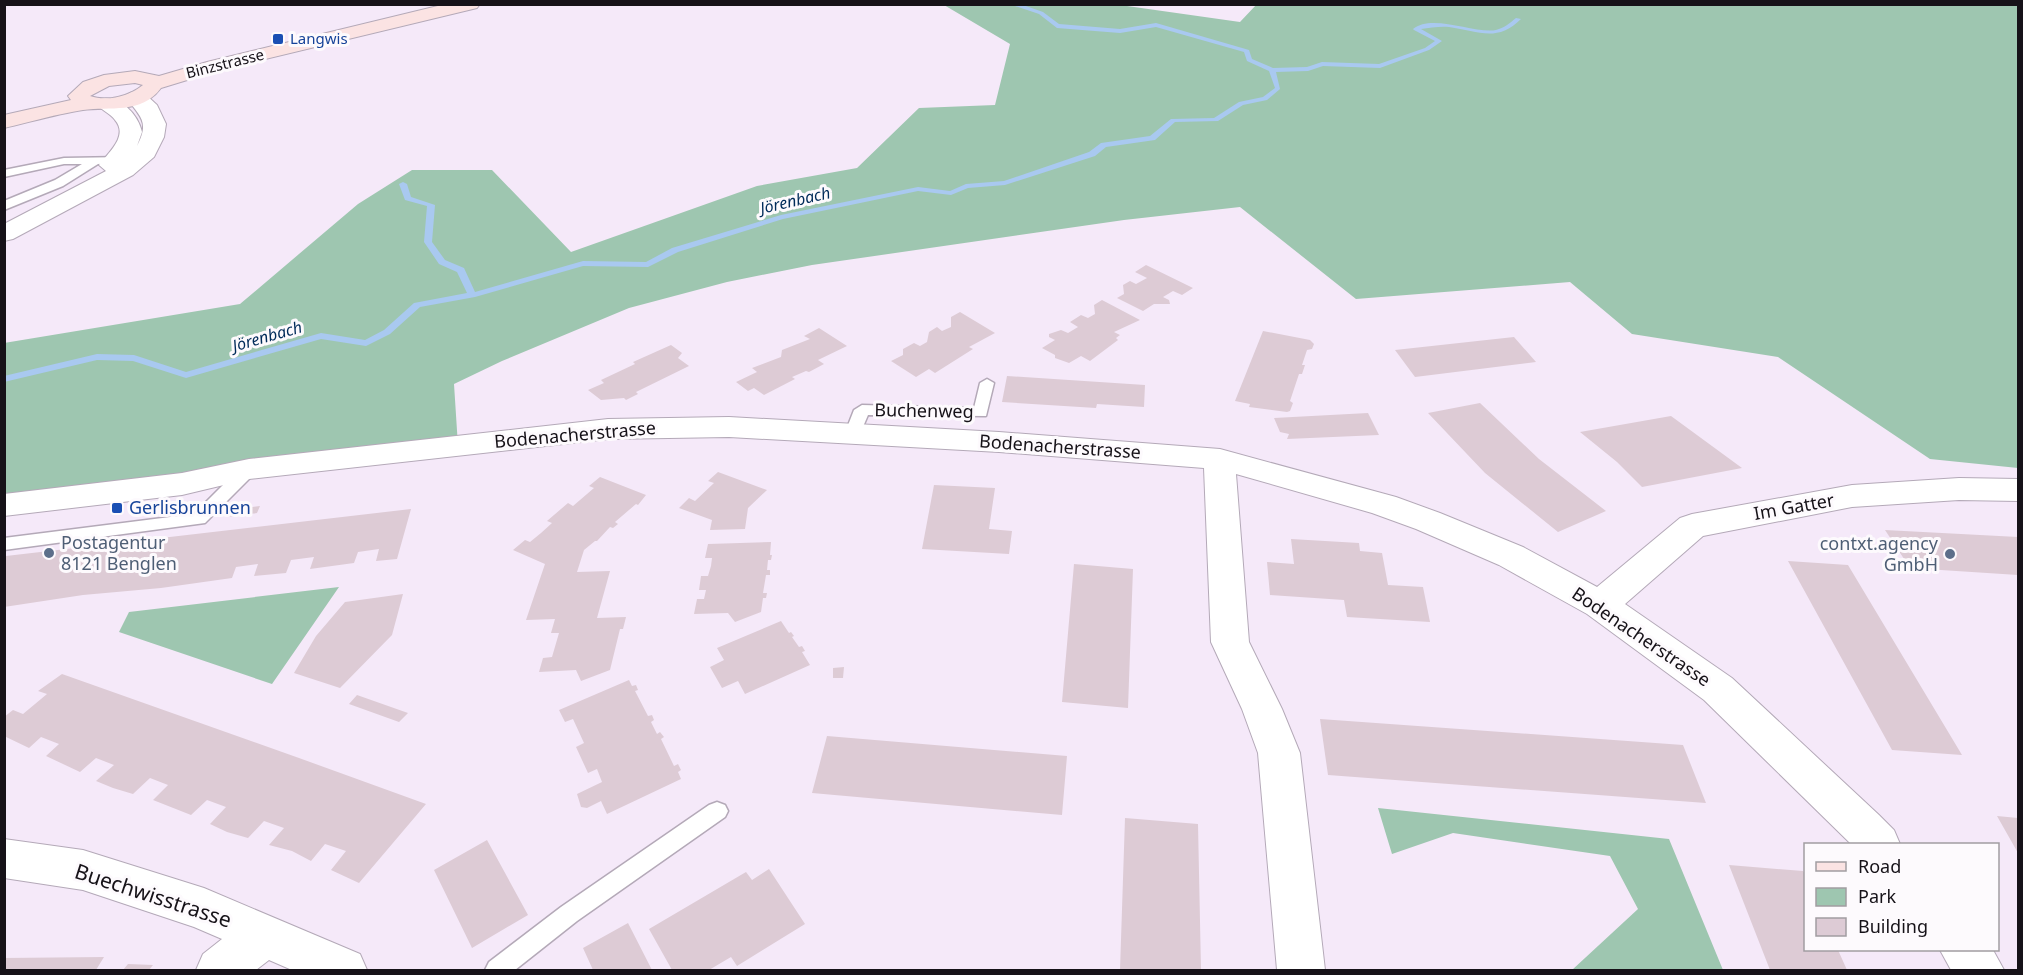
<svg xmlns="http://www.w3.org/2000/svg" width="2023" height="975" viewBox="0 0 2023 975" font-family="'Noto Sans',sans-serif">
  <style>
    .green { fill: #9ec6b0 }
    .lines { fill: none; stroke-linecap: round; stroke-linejoin: round }
    .stream { fill: #a9c9f0; fill-rule: evenodd }
    .building { fill: #ddcbd5 }
    .service-casing { stroke: #b4a9b8; stroke-width: 3 }
    .minor-casing { stroke: #b4a9b8; stroke-width: 2 }
    .secondary-casing { stroke: #b4a9b8; stroke-width: 2 }
    .service { fill: #fff; fill-rule: evenodd }
    .minor { fill: #fff; fill-rule: evenodd }
    .secondary { fill: #fbe3e3; fill-rule: evenodd }
    .transit-dot { fill: #1a4fb4; stroke: #fdfafd; stroke-width: 2 }
    .service-dot { fill: #5c6f8a; stroke: #fdfafd; stroke-width: 2 }
    .labels { text-anchor: middle; stroke-width: 6; stroke-linejoin: round; paint-order: stroke }
    .far-transit-label { font-size: 15px; fill: #164399; stroke: #fdfafd; text-anchor: start }
    .far-street-label { font-size: 15px; fill: #161218; stroke: #fdfafd }
    .far-water-label { font-size: 16px; font-style: italic; fill: #002b59; stroke: #fdfafd }
    .street-label { font-size: 18px; fill: #161218; stroke: #fdfafd }
    .transit-label { font-size: 18px; fill: #164399; stroke: #fdfafd; text-anchor: start }
    .service-label { font-size: 18px; fill: #4e5e75; stroke: #fdfafd; text-anchor: start }
    .near-street-label { font-size: 21px; fill: #161218; stroke: #fdfafd }
  </style>
  <rect width="100%" height="100%" fill="#f5e9f9"/>
  <path class="green" d="M1257,4L2018,5V468L1930,459L1778,357L1632,334L1570,282L1356,299L1240,207L1124,220L812,265L727,282L629,308L502,361L454,384L458,446L5,505L4,343L240,304L358,204L412,170H492L571,252L757,186L857,168L919,108L995,105L1010,44L944,5H1120L1240,22Z
    M339,587L272,684L119,632L129,612Z
    M1378,808L1669,839L1723,970H1572L1638,909L1610,856L1453,833L1392,854Z"/>
  <g class="lines">
    <path class="stream" d="M1009,4H1020L1043,12L1059,24L1120,29L1156,23L1249,50L1252,59L1273,68L1307,67L1322,62L1379,64L1425,48L1435,41L1414,30L1413,29C1432,13 1475,34 1496,30C1504,28 1510,23 1516,18L1521,19C1497,43 1478,31 1449,27C1440,26 1430,28 1421,29L1442,41L1429,50L1380,68L1323,66L1308,71L1276,72L1280,89L1267,100L1243,105L1218,121L1175,122L1155,140L1106,147L1095,156L1005,185L968,188L951,195L918,191L783,219L678,252L648,267L583,266L475,297L420,307L390,334L366,346L321,339L186,378L133,361L97,360L4,382V376L97,354L134,355L186,372L321,333L365,340L384,330L414,303L467,293L457,272L439,264L424,242L427,206L405,200L399,184L403,182L407,184L411,197L435,205L432,242L445,260L464,268L475,292L583,261L646,262L672,248L781,215L918,187L950,191L966,184L1004,181L1089,152L1101,143L1150,136L1171,119L1214,118L1239,102L1263,97L1275,88L1269,71L1247,61L1244,52L1156,27L1120,33L1057,28L1039,14Z"/>
  </g>
  <path class="building" d="M1146,265L1193,288L1182,295L1173,291L1163,297L1169,300L1170,304H1154L1143,311L1117,298L1124,294L1123,285L1130,281L1136,284L1147,278L1135,272Z
    M1102,300L1140,320L1114,332L1120,335L1116,338L1118,340L1090,361L1081,356L1069,363L1055,358V355L1042,348L1055,340L1049,337V334L1061,330L1068,333L1078,327L1070,322L1081,315L1088,318L1095,314L1094,305Z
    M960,312L995,333L969,347L973,349L935,373L929,369L916,377L891,361L903,355V349L914,343L920,346L927,342L929,332L937,327L942,331L951,327V317Z
    M819,328L847,346L818,360L824,364L809,372L806,371L792,377L795,379L764,395L754,388L748,391L736,382L757,372L752,368L781,357L782,350L810,339L804,336Z
    M1263,331L1310,340L1314,344L1312,349L1307,350L1302,365H1305L1302,374H1299L1290,401L1293,403L1290,411L1287,412L1249,407L1250,404L1235,401Z
    M1514,337L1536,362L1415,377L1395,350Z
    M671,345L682,353L678,358L689,366L636,392L638,394L626,400L624,398L601,400L588,390L604,383L601,380L635,364L633,362Z
    M1007,376L1145,385L1144,407L1097,404L1096,408L1002,402Z
    M1480,403L1539,459L1606,511L1558,532L1485,473L1428,413Z
    M1368,413L1379,435L1287,439L1289,434L1280,432L1274,418Z
    M1671,416L1742,468L1642,487L1617,462L1580,432Z
    M718,472L767,490L748,508L745,529L710,530L712,520L679,508L689,498L695,501L714,483L708,481Z
    M600,477L646,495L638,505L636,504L615,522L618,524L613,528L610,527L597,541H595L584,550L577,572L610,571L597,618L626,617L623,629H620L610,670L581,681L576,670L539,672L543,658L552,657L559,633H551L555,619L526,620L545,564L513,550L525,540L530,542L541,533L552,523L547,521L568,503L573,506L594,488L589,486Z
    M934,485L995,488L989,529L1012,531L1009,554L922,549Z
    M260,506L257,513L227,517L230,510Z
    M411,509L397,559L376,561L379,549L358,552L354,563L310,569L314,557L291,560L286,573L254,576L258,564L236,567L232,578L161,588L83,595L4,607L6,556Z
    M1885,530L2018,537V575L1910,568Z
    M1291,539L1359,543L1360,551L1382,553L1388,585L1423,587L1430,622L1347,617L1344,600L1270,595L1267,562L1294,564Z
    M771,542L770,555H772L771,560H768L767,570H770V575H766L763,593H767L766,598H763L761,612L735,622L728,613L694,614L697,599H704L706,590H699L701,576H708L711,566L712,558H705L708,544Z
    M1788,561L1848,565L1962,755L1892,750Z
    M1074,564L1133,569L1128,708L1062,702Z
    M403,594L392,635L340,688L294,673L316,636L345,602Z
    M781,621L789,633L791,632L794,636L792,637L799,647L802,646L805,651L802,652L810,665L745,694L738,681L722,688L710,667L724,660L717,648Z
    M844,667L843,678H833V668Z
    M62,674L299,758L426,804L359,883L331,870L346,851L325,844L311,861L292,851L269,845L284,828L264,821L248,838L227,832L210,824L226,807L207,800L191,815L153,800L168,785L150,778L133,794L113,788L96,781L114,765L96,758L80,772L46,756L59,744L41,737L29,748L4,736V717L13,710L23,714L47,694L38,691Z
    M629,680L632,686L636,685L638,690L635,691L648,716L652,715L654,720L651,722L657,734L660,732L664,737L661,739L674,766L678,764L681,770L678,772L681,779L607,814L601,801L587,808L581,807L577,794L602,782L597,769L588,773L576,747L584,743L573,719L565,722L559,710Z
    M357,695L408,713L399,722L349,704Z
    M1320,719L1683,745L1706,803L1328,775Z
    M827,736L1067,756L1062,815L812,793Z
    M1997,816L2018,818V853Z
    M1125,818L1198,824L1201,970H1120Z
    M487,840L528,915L472,948L434,870Z
    M1729,865L1803,871L1806,876V950H1838L1847,970H1770Z
    M769,869L805,924L737,966L731,957L709,970H672L649,929L746,872L752,880Z
    M628,923L652,970H593L583,948Z
    M104,957L96,970H4V958Z
    M128,964L153,965L149,970H123Z"/>
  <g class="lines">
    <g class="service-casing">
      <path id="service" d="M125,157L131,160L129,162L98,164L63,186L4,210V201L55,180L82,164H64L4,177V170L64,158Z
        M987,379L994,383L986,416L868,415L859,436L853,438L845,433L854,410L862,405L974,408L980,383Z
        M249,464L255,465L257,469L255,473L205,523L4,550V538L194,514L243,465Z
        M717,802L725,805L728,811L725,817L577,921L515,970H485L489,962L561,907L709,805Z"/>
    </g>
    <g class="minor-casing">
      <path id="minor" d="M137,91L144,93L157,105L166,124L164,137L154,157L133,175L13,239L4,241V224L106,171L99,165C108,153 129,136 115,120C110,113 102,111 97,104L100,99C120,95 138,114 142,132L137,146C150,121 140,117 126,97L130,93Z
        M729,417L999,432L1220,449L1396,497L1440,513L1523,547L1597,587L1680,518L1692,514L1852,485L1959,478L2018,479V501L1959,500L1852,507L1703,536L1625,604L1732,678L1879,815L1894,830L1900,844H1851L1704,700L1587,614L1499,565L1416,529L1372,513L1236,474L1249,642L1282,709L1300,753L1325,970H1277L1258,753L1242,709L1211,642L1204,468L999,452L729,437L608,439L249,479L182,495L4,516V494L182,473L249,459L608,419Z
        M4,839L83,850L204,888L360,954L367,970H292L269,960L256,970H196L203,954L222,939L194,927L83,890L4,878Z
        M1940,950H1993L2004,970H1951Z"/>
    </g>
    <g class="secondary-casing">
      <path id="secondary" d="M446,4H480L477,8L220,70L161,88C141,115 110,106 83,110C57,114 30,122 4,128V115L71,100L68,96L83,82L104,75L135,71L159,76L207,62ZM135,83L143,85C130,96 107,102 90,96L109,86Z"/>
    </g>
    <use href="#service" class="service"/>
    <use href="#minor" class="minor"/>
    <use href="#secondary" class="secondary"/>
  </g>
  <g class="transit-dot">
    <rect x="272" y="33" width="12" height="12" rx="3"/>
    <rect x="111" y="502" width="12" height="12" rx="3"/>
  </g>
  <g class="service-dot">
    <circle cx="49" cy="553" r="6"/>
    <circle cx="1950" cy="554" r="6"/>
  </g>
  <g class="labels">
    <g class="far-transit-label">
      <text x="290" y="44">Langwis</text>
    </g>
    <g class="far-street-label">
      <text transform="translate(225 64) rotate(-14)" y="5">Binzstrasse</text>
    </g>
    <g class="far-water-label">
      <text transform="translate(795 200) rotate(-13)" y="6">Jörenbach</text>
      <text transform="translate(267 336) rotate(-16)" y="6">Jörenbach</text>
    </g>
    <g class="street-label">
      <text transform="translate(924 411) rotate(1)" y="6">Buchenweg</text>
      <text transform="translate(575 435) rotate(-5)" y="6">Bodenacherstrasse</text>
      <text transform="translate(1060 447) rotate(4)" y="6">Bodenacherstrasse</text>
      <text transform="translate(1794 507) rotate(-10)" y="6">Im Gatter</text>
      <text transform="translate(1641 637) rotate(34)" y="6">Bodenacherstrasse</text>
    </g>
    <g class="transit-label">
      <text x="129" y="514">Gerlisbrunnen</text>
    </g>
    <g class="service-label">
      <text x="61" y="549">Postagentur<tspan x="61" dy="21">8121 Benglen</tspan></text>
      <text x="1938" y="550" text-anchor="end">contxt.agency<tspan x="1938" dy="21">GmbH</tspan></text>
    </g>
    <g class="near-street-label">
      <text transform="translate(153 896) rotate(18)" y="7">Buechwisstrasse</text>
    </g>
  </g>
  <rect width="2023" height="975" fill="none" stroke="#161218" stroke-width="12"/>
  <rect x="1804" y="843" width="195" height="108" fill="#fdfafd" stroke="#a19da1" stroke-width="1.5"/>
  <rect x="1816" y="862" width="30" height="9" fill="#fbe3e3" stroke="#a19da1" stroke-width="1.5"/>
  <text x="1858" y="873" font-size="18" fill="#161218">Road</text>
  <rect x="1816" y="888" width="30" height="18" fill="#9ec6b0" stroke="#a19da1" stroke-width="1.5"/>
  <text x="1858" y="903" font-size="18" fill="#161218">Park</text>
  <rect x="1816" y="918" width="30" height="18" fill="#ddcbd5" stroke="#a19da1" stroke-width="1.5"/>
  <text x="1858" y="933" font-size="18" fill="#161218">Building</text>
</svg>
